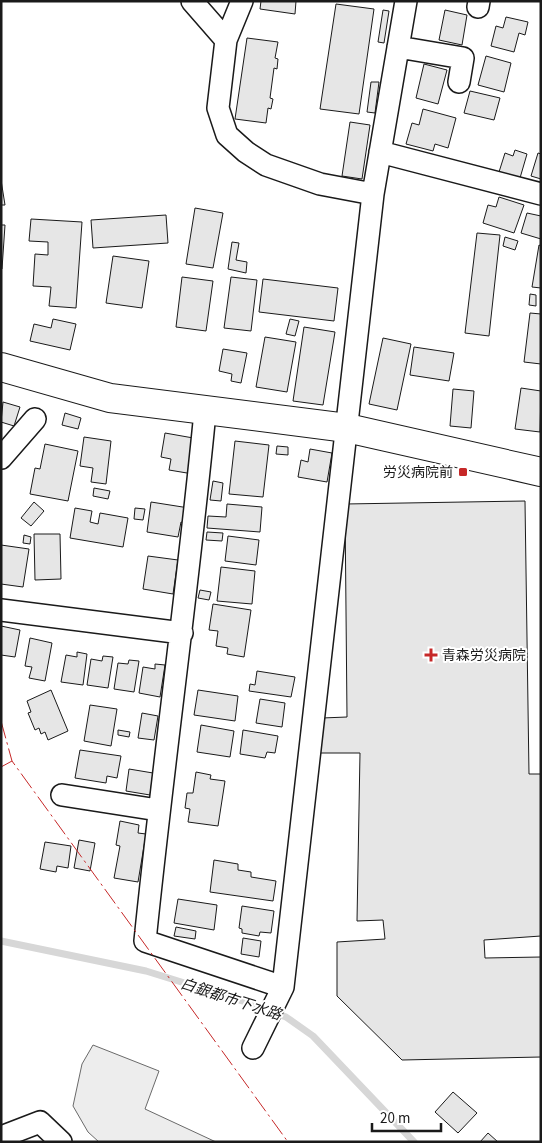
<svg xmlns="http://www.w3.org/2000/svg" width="542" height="1143" viewBox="0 0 542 1143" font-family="'Source Sans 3','Noto Sans JP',sans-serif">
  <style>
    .built { fill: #ededed; stroke: #6a6a6a }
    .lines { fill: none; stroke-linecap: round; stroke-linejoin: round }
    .stream { stroke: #d7d7d7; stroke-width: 7 }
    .building { fill: #e6e6e6; stroke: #1a1a1a }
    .street-casing { stroke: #1a1a1a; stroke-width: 24 }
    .secondary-casing { stroke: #1a1a1a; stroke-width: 30 }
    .street { stroke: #fff; stroke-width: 21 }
    .secondary { stroke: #fff; stroke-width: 28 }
    .power { stroke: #c62828; stroke-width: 1; stroke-dasharray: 18 4 2.5 4; stroke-linecap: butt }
    .poi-dot { fill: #c62828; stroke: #fff; stroke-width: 2 }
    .labels { text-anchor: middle; stroke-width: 4; stroke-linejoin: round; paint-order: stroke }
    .poi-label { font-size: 14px; fill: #1a1a1a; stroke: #fff; text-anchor: end }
    .water-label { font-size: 15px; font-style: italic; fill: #1a1a1a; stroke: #fff }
  </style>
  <rect width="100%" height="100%" fill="#fff"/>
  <path class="built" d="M93,1045L159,1071L145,1109L216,1142H99L88,1132L73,1106L82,1064Z"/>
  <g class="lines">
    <path class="stream" d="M1,941L146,971L252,1004L286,1017L313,1036L414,1142"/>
  </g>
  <path class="building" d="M261,1H296L295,14L260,9Z
    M336,4L374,9L359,114L320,109Z
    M383,10L389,11L384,43L378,42Z
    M445,10L467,15L462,45L439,40Z
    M506,17L528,22L525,35L519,33L514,52L491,46L496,26L503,28Z
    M247,38L278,42L275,58L278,59L277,69L274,68L270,98L273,99L271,109L268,108L266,123L235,119Z
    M486,56L511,63L504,92L478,85Z
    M424,64L447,70L438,104L416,98Z
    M371,82H379L375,113L367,112Z
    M470,91L500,98L494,120L464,113Z
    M423,109L456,118L448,148L435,144L433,151L406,144L412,123L419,125Z
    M350,122L370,125L362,179L342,176Z
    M515,150L527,154L520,178L499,172L505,153L513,156Z
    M538,153L541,154V179L531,176Z
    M1,180L5,205H1Z
    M499,197L524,205L514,233L483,223L488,205L496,207Z
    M195,208L223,213L213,268L186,264Z
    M527,213L541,216V239L521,233Z
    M166,215L168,243L93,248L91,220Z
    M31,219L82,222L76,308L49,306L51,287L33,286L35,254L48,255V242L29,241Z
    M1,225H5L2,269H1Z
    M477,233L500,235L489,336L465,333Z
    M505,237L518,241L515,250L503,246Z
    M232,242L239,243L236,260L247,262L246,273L228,269Z
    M539,245L541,246V288L532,287Z
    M113,256L149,261L142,308L106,303Z
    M182,277L213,281L206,331L176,327Z
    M231,277L257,280L251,331L224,328Z
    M263,279L338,288L334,321L259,312Z
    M530,294L536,295V306L529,305Z
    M530,313L541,314V364L524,362Z
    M53,319L76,324L70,350L30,341L34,324L51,328Z
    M290,319L299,321L295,336L286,334Z
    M304,327L335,332L323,405L293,401Z
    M265,337L296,342L287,392L256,387Z
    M383,338L411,344L397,410L369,404Z
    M414,347L454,353L449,381L410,375Z
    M223,349L247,353L241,383L231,381L232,374L219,371Z
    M521,388L541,391L540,432L515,429Z
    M453,389L474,391L471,428L450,426Z
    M3,402L20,407L14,426L1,422Z
    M65,413L81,418L78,429L62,425Z
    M165,433L199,439L193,474L169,470L171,459L161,457Z
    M84,437L111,441L106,484L91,482L93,468L80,466Z
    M235,441L269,445L263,497L229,494Z
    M45,444L78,451L68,501L30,494L35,468L40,469Z
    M277,446L288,447V455L276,454Z
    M310,449L332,453L327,482L298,477L301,460L308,462Z
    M213,481L223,483L221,501L210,500Z
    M94,488L110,491L108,499L93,496Z
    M525,501L529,774H541V936L484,940L485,958L541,957V1057L402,1060L337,996V942L385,939L383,920L357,921L360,753H319L322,718L347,717L345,504Z
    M34,502L44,511L31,526L21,518Z
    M151,502L189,508L187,524L181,522L178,537L147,532Z
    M227,504L262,507L260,532L207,528L208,516L226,517Z
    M75,508L92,511L90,522L98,524L100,513L128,518L123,547L70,538Z
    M135,508L145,509L143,520L134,519Z
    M207,532L223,533L222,541L206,540Z
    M34,534H60L61,579L35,580Z
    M24,535L31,537L30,544L23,543Z
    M228,536L259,540L256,565L225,561Z
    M1,545L29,549L23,587L1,584Z
    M148,556L178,560L173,594L143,589Z
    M221,567L255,571L252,604L217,601Z
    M200,590L211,592L209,600L198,598Z
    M213,604L251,610L244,657L227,654L228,648L216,646L218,631L209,630Z
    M1,626L20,630L15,657L1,655Z
    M30,638L52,643L45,681L29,678L32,667L25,666Z
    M77,652L87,654L83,685L61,682L66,655L77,657Z
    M103,656L113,657L108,688L87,685L91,659L102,661Z
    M129,660L139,661L134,692L114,689L118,663L128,664Z
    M155,664L165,665L160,697L139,693L143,667L155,669Z
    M257,671L295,677L291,697L249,691L250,684L255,685Z
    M51,690L68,731L48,740L45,732L41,734L39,728L35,730L28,713L31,712L27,701Z
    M198,690L238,696L235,721L194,715Z
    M260,699L285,703L282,727L256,723Z
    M90,705L117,709L111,746L84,741Z
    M142,713L158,716L154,740L138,738Z
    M201,725L234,731L230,757L197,752Z
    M118,730L130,732L129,737L118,735Z
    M243,730L278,736L275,753L267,752L265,758L240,754Z
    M80,750L121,756L117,778L107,776L106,783L75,778Z
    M129,769L153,773L150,795L126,791Z
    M196,772L211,775L210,779L225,781L218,826L188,822L190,809L185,808L187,793H193Z
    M120,821L139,825L138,833L146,834L138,882L114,878L120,846L116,845Z
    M79,840L95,843L90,871L74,868Z
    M45,842L71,846L68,868L57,866L56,872L40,869Z
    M214,860L238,864V870L251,872V877L276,881L273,901L210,892Z
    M178,899L217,905L214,930L174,923Z
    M242,906L274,911L271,933L260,932L259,936L242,933V929L239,928Z
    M176,927L196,931L195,939L174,936Z
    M243,938L261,941L259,957L241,954Z
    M453,1092L477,1113L458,1133L435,1112Z
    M488,1133L498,1142H480Z"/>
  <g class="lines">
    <g class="street-casing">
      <path id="street" d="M192,1L226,40
        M242,1L226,40L218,108L227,135L246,152L266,165L320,184L373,194
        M478,7L479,1
        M398,47L463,58L459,82
        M380,152L541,194
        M205,412C188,589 163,764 145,941L283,987
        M1,458L35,419
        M1,610L182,633
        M62,795L158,810
        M253,1048L283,987L373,194L406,1
        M1,1137L40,1122L61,1142"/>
    </g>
    <g class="secondary-casing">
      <path id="secondary" d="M1,367L110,398L347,428L541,472"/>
    </g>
    <use href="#street" class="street"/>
    <use href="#secondary" class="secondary"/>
    <path class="power" d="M1,721L12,761L288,1142
      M1,767L12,761"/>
  </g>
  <g class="poi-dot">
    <rect x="458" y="467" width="10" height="10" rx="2.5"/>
    <path d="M428.5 647.5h5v5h5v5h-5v5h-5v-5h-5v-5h5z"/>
  </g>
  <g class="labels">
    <g class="poi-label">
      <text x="453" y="477">労災病院前</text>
      <text x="442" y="660" text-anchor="start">青森労災病院</text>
    </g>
    <g class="water-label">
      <text transform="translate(231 999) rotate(18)" y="5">白銀都市下水路</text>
    </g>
  </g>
  <rect width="542" height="1143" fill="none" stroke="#1a1a1a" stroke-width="5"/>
  <path d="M372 1123v8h69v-8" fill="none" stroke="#1a1a1a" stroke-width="2.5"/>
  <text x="380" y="1123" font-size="15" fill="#1a1a1a" stroke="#ffffff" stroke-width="4" paint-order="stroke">20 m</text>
</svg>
